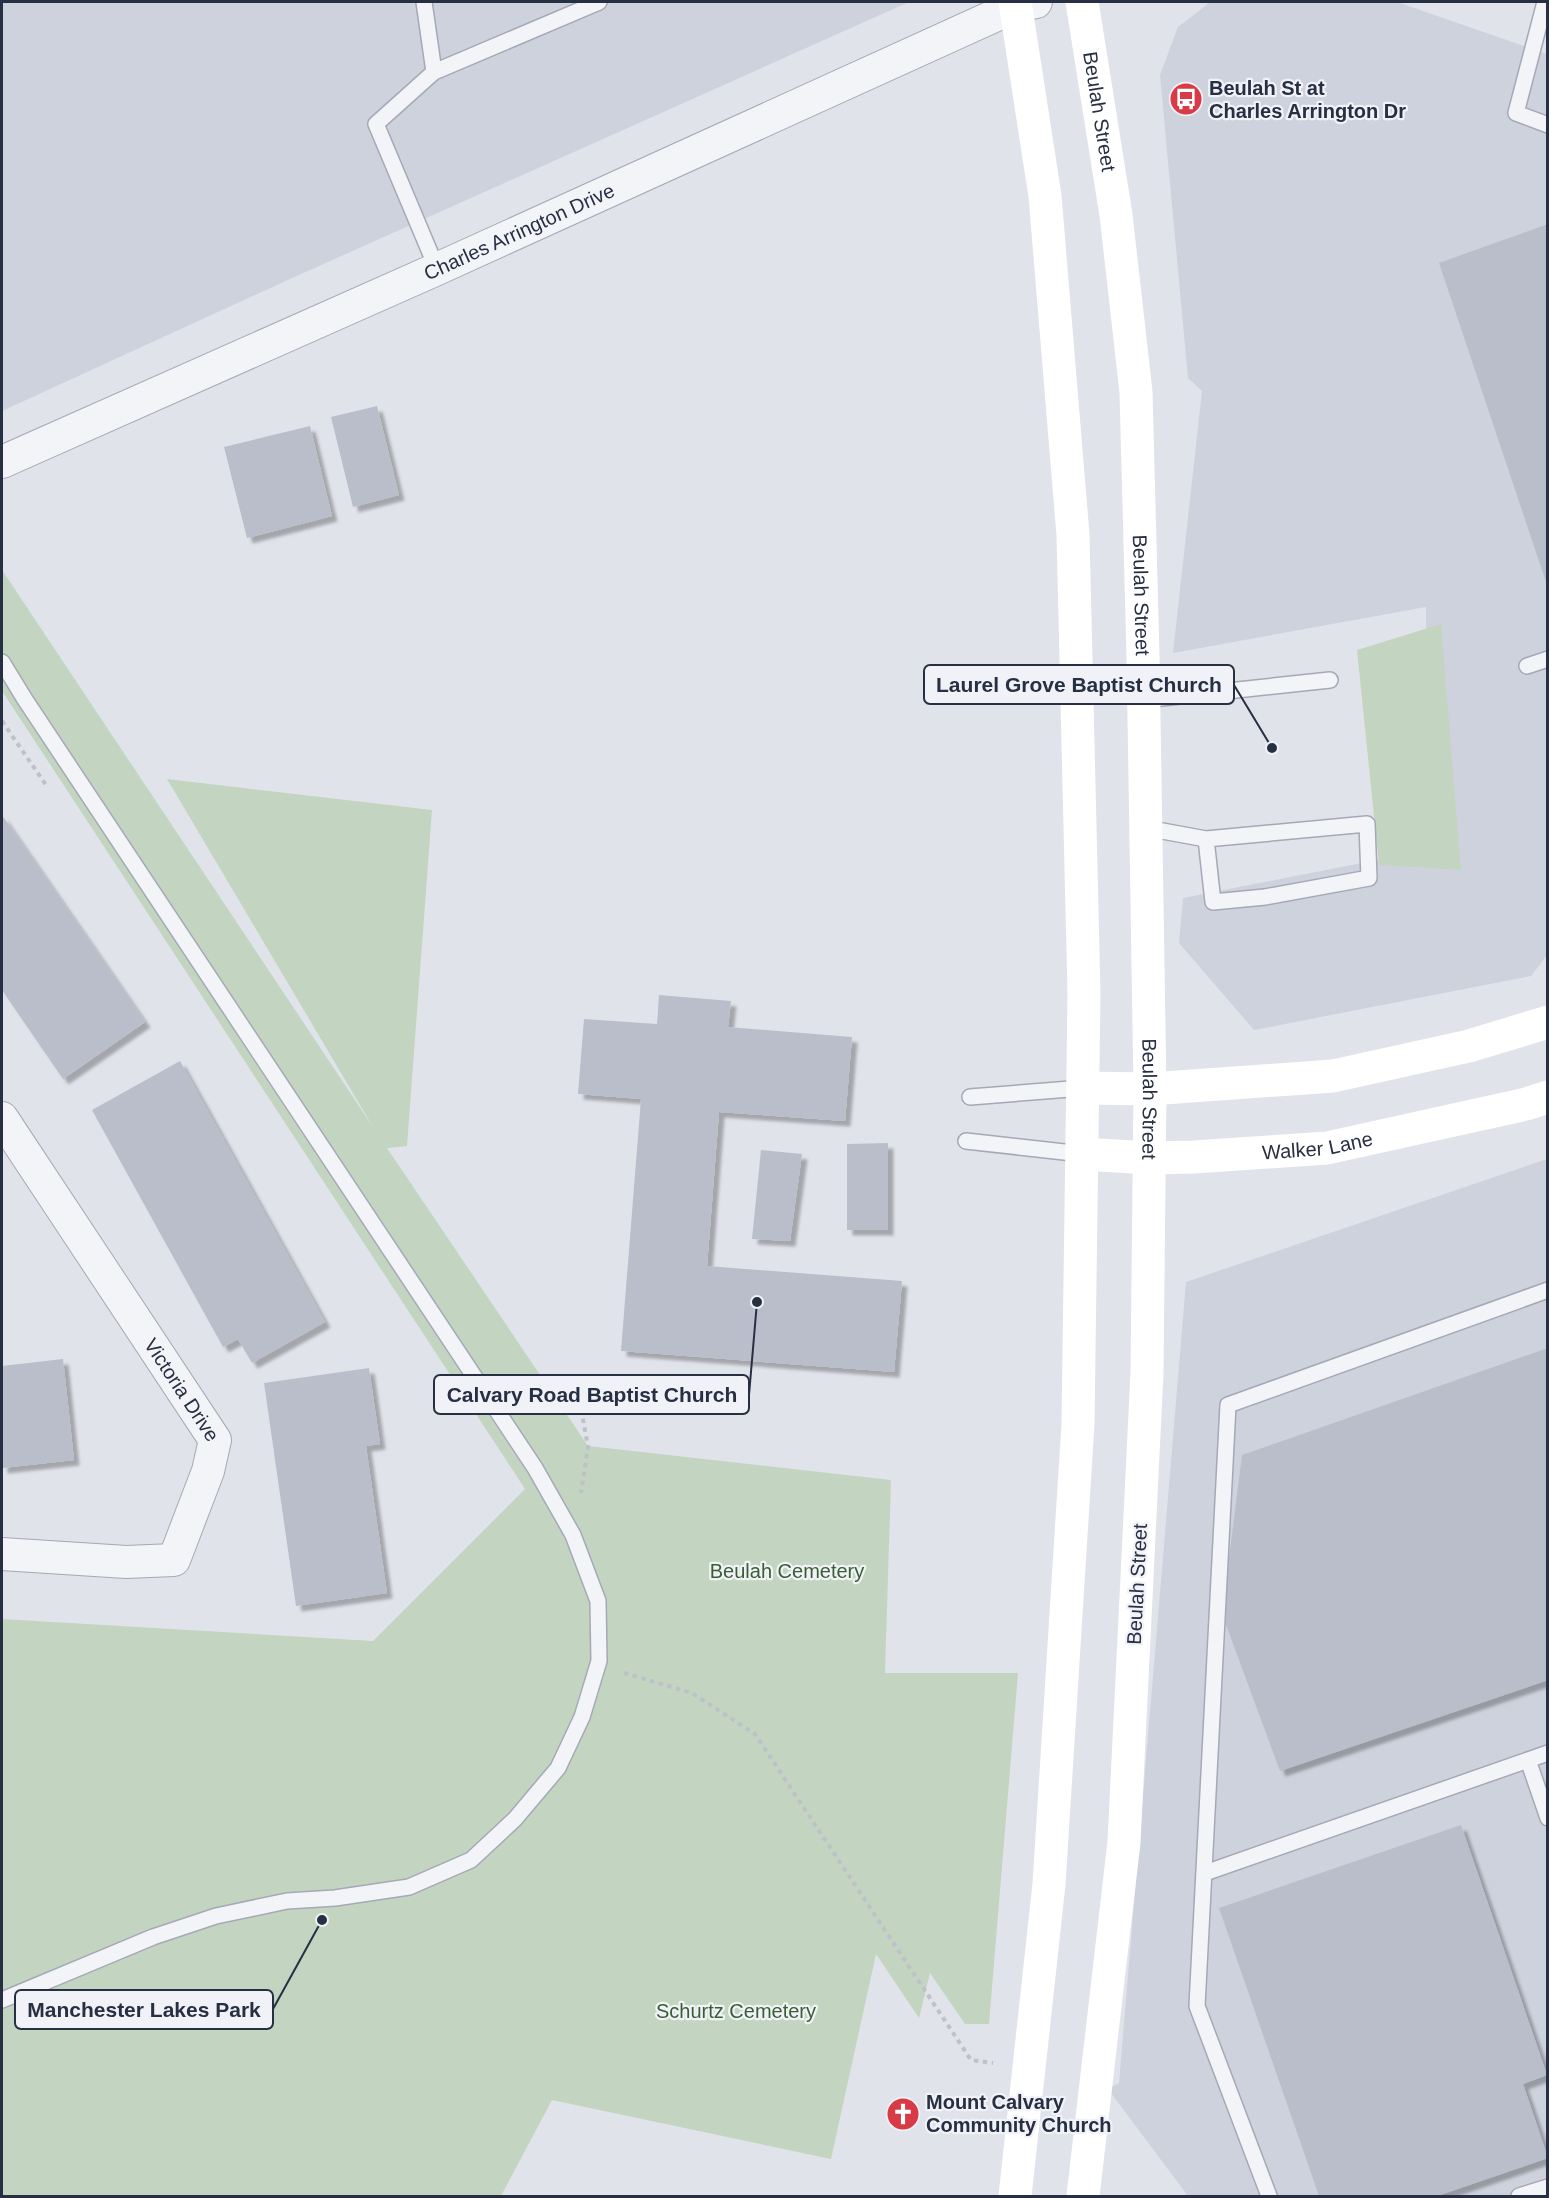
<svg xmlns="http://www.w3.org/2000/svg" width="1549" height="2198" viewBox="0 0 1549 2198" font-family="Helvetica,sans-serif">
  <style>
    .built { fill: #ced2dc }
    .green { fill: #c3d5c0 }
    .building { fill: #babeca; filter: url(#shadow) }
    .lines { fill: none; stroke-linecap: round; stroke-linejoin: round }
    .lane-casing { stroke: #a5a9b5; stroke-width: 18 }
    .street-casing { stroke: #a5a9b5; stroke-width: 34 }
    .path { stroke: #bec1c9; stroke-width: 4; stroke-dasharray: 4.5 4.5; stroke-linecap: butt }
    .lane { stroke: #f3f4f8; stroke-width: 15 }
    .street { stroke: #f3f4f8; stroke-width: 32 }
    .secondary { stroke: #fff; stroke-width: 33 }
    .labels { text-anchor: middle; stroke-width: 4.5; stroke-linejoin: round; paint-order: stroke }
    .poi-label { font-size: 20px; font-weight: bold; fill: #272f43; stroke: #f0f2f7; text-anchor: start }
    .street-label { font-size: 20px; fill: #272f43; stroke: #f0f2f7 }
    .park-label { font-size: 20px; fill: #385f33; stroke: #f0f2f7 }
    .leader { fill: none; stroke: #272f43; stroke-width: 2 }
    .callout-dot { fill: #272f43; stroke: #f0f2f7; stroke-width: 2 }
    .callout { fill: #f0f2f7; stroke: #272f43; stroke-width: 2 }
    .callout-label { font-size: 21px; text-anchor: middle; font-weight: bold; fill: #272f43 }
  </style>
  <defs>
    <filter id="shadow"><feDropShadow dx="5.5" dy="5.5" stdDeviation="1.5" flood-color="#0004"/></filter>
  </defs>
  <rect width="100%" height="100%" fill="#e0e3ea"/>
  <path class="built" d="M2,2H909L290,279L2,411Z
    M1221,2L1400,3L1547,54L1548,954L1531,976L1254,1030L1179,943L1183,898L1428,850L1426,607L1173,653L1202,391L1188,378L1160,75L1178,27L1209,3Z
    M1547,1159V2196H1188L1108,2089L1119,2083L1186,1282Z"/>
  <path class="green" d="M2,570L373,1127L167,779L432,810L407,1146L387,1148L588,1446L891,1480L885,1673H1018L989,2024H965L930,1973L919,2018L876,1954L831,2159L552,2100L501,2196H2V1619L373,1641L525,1489L2,691Z
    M1441,624L1461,870L1379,865L1357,650Z"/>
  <path class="building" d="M1548,224V585H1547L1439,263Z
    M377,406L399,495L353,507L331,417Z
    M310,426L332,516L247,538L224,447Z
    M2,815L145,1022L63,1079L2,990Z
    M659,995L731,1001L728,1027L852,1037L845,1121L719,1112L707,1266L902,1281L894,1372L621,1351L641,1099L578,1094L584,1019L657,1024Z
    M180,1061L325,1322L252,1363L238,1339L223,1347L92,1110Z
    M888,1143V1230H847V1144Z
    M761,1150L802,1154L790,1241L752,1239Z
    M1548,1348V1680L1280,1771L1222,1614L1242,1455Z
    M63,1359L74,1460L2,1468V1366Z
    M369,1368L380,1444L366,1446L387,1593L296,1606L264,1383Z
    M1461,1825L1547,2075L1523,2084L1548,2158L1437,2196H1319L1219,1908Z"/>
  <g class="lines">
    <g class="lane-casing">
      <path id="lane" d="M424,2L434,72L599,2
        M1545,2L1516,113L1548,125
        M434,72L376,124L437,269
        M2,662L24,698L535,1468L573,1535L598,1601L599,1661L582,1717L558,1768L515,1819L471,1860L409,1887L335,1898L287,1901L216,1916L153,1937L2,2000
        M1527,666L1548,659
        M1143,700L1330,680
        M1146,828L1206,839L1367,824L1369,878L1265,897L1213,902L1206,839
        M970,1097L1083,1088
        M966,1141L1082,1154
        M1528,1760L1548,1818
        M1205,1873L1548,1753
        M1269,2196L1197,2006L1228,1405L1548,1290
        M1519,2196L1548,2187"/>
    </g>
    <g class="street-casing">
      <g id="street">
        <path id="s1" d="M2,462L437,269L1016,6L1036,2"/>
        <path id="s2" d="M2,1118L215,1440L208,1471L174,1560L126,1562L2,1554"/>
      </g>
    </g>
    <path class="path" d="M2,721L46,785
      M578,1392L588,1447L581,1493
      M624,1673L692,1693L755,1734L971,2060L993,2063"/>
    <use href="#lane" class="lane"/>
    <use href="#street" class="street"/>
    <g class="secondary">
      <path d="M1015,2L1045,196L1073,535L1084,993L1078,1424L1049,1884L1015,2196"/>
      <path id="s3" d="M1082,2L1116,215L1136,392L1143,656L1150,1089L1147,1373L1124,1842L1083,2196"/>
      <path d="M1083,1088L1150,1089L1333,1076L1469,1046L1548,1022"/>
      <path id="s4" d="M1082,1154L1150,1158L1194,1157L1327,1148L1526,1104L1548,1097"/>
    </g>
  </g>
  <defs>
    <g id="bus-disc" transform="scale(1.725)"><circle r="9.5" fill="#d83b45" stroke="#f0f2f7"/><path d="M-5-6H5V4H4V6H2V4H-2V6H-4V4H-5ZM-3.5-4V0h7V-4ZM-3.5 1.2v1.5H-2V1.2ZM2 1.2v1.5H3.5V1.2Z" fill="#fff"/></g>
    <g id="church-disc" transform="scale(1.725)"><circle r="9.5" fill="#d83b45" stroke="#f0f2f7"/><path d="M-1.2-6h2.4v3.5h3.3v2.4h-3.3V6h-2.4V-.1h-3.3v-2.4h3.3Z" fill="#fff"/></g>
  </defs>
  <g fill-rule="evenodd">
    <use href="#bus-disc" x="1186" y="99"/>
    <use href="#church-disc" x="903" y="2114"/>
  </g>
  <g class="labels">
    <g class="poi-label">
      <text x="1209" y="95">Beulah St at<tspan x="1209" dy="23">Charles Arrington Dr</tspan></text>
      <text x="926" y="2109">Mount Calvary<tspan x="926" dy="23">Community Church</tspan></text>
    </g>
    <g class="street-label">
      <text dy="7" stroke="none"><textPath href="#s3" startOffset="111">Beulah Street</textPath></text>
      <text dy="7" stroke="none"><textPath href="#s1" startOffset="566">Charles Arrington Drive</textPath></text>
      <text dy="7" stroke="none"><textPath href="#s3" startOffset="597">Beulah Street</textPath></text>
      <text dy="7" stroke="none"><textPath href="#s3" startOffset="1101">Beulah Street</textPath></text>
      <text dy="7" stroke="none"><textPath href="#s4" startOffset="236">Walker Lane</textPath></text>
      <text dy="7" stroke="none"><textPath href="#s2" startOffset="326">Victoria Drive</textPath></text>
      <text transform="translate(1137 1584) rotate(-87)" y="7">Beulah Street</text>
    </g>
    <g class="park-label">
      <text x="787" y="1578">Beulah Cemetery</text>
      <text x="736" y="2018">Schurtz Cemetery</text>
    </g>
  </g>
  <path class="leader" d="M1272 748L1234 685M757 1302L749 1395M322 1920L273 2009"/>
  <g class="callout-dot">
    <circle cx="1272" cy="748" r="6"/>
    <circle cx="757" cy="1302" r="6"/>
    <circle cx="322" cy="1920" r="6"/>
  </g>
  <g class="callout">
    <rect x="924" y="665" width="310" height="39" rx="6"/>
    <rect x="434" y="1375" width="315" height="39" rx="6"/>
    <rect x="15" y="1990" width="258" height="39" rx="6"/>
  </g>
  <g class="callout-label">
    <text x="1079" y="692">Laurel Grove Baptist Church</text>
    <text x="592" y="1402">Calvary Road Baptist Church</text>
    <text x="144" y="2017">Manchester Lakes Park</text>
  </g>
  <rect width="1549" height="2198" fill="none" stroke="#272f43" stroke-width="6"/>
</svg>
